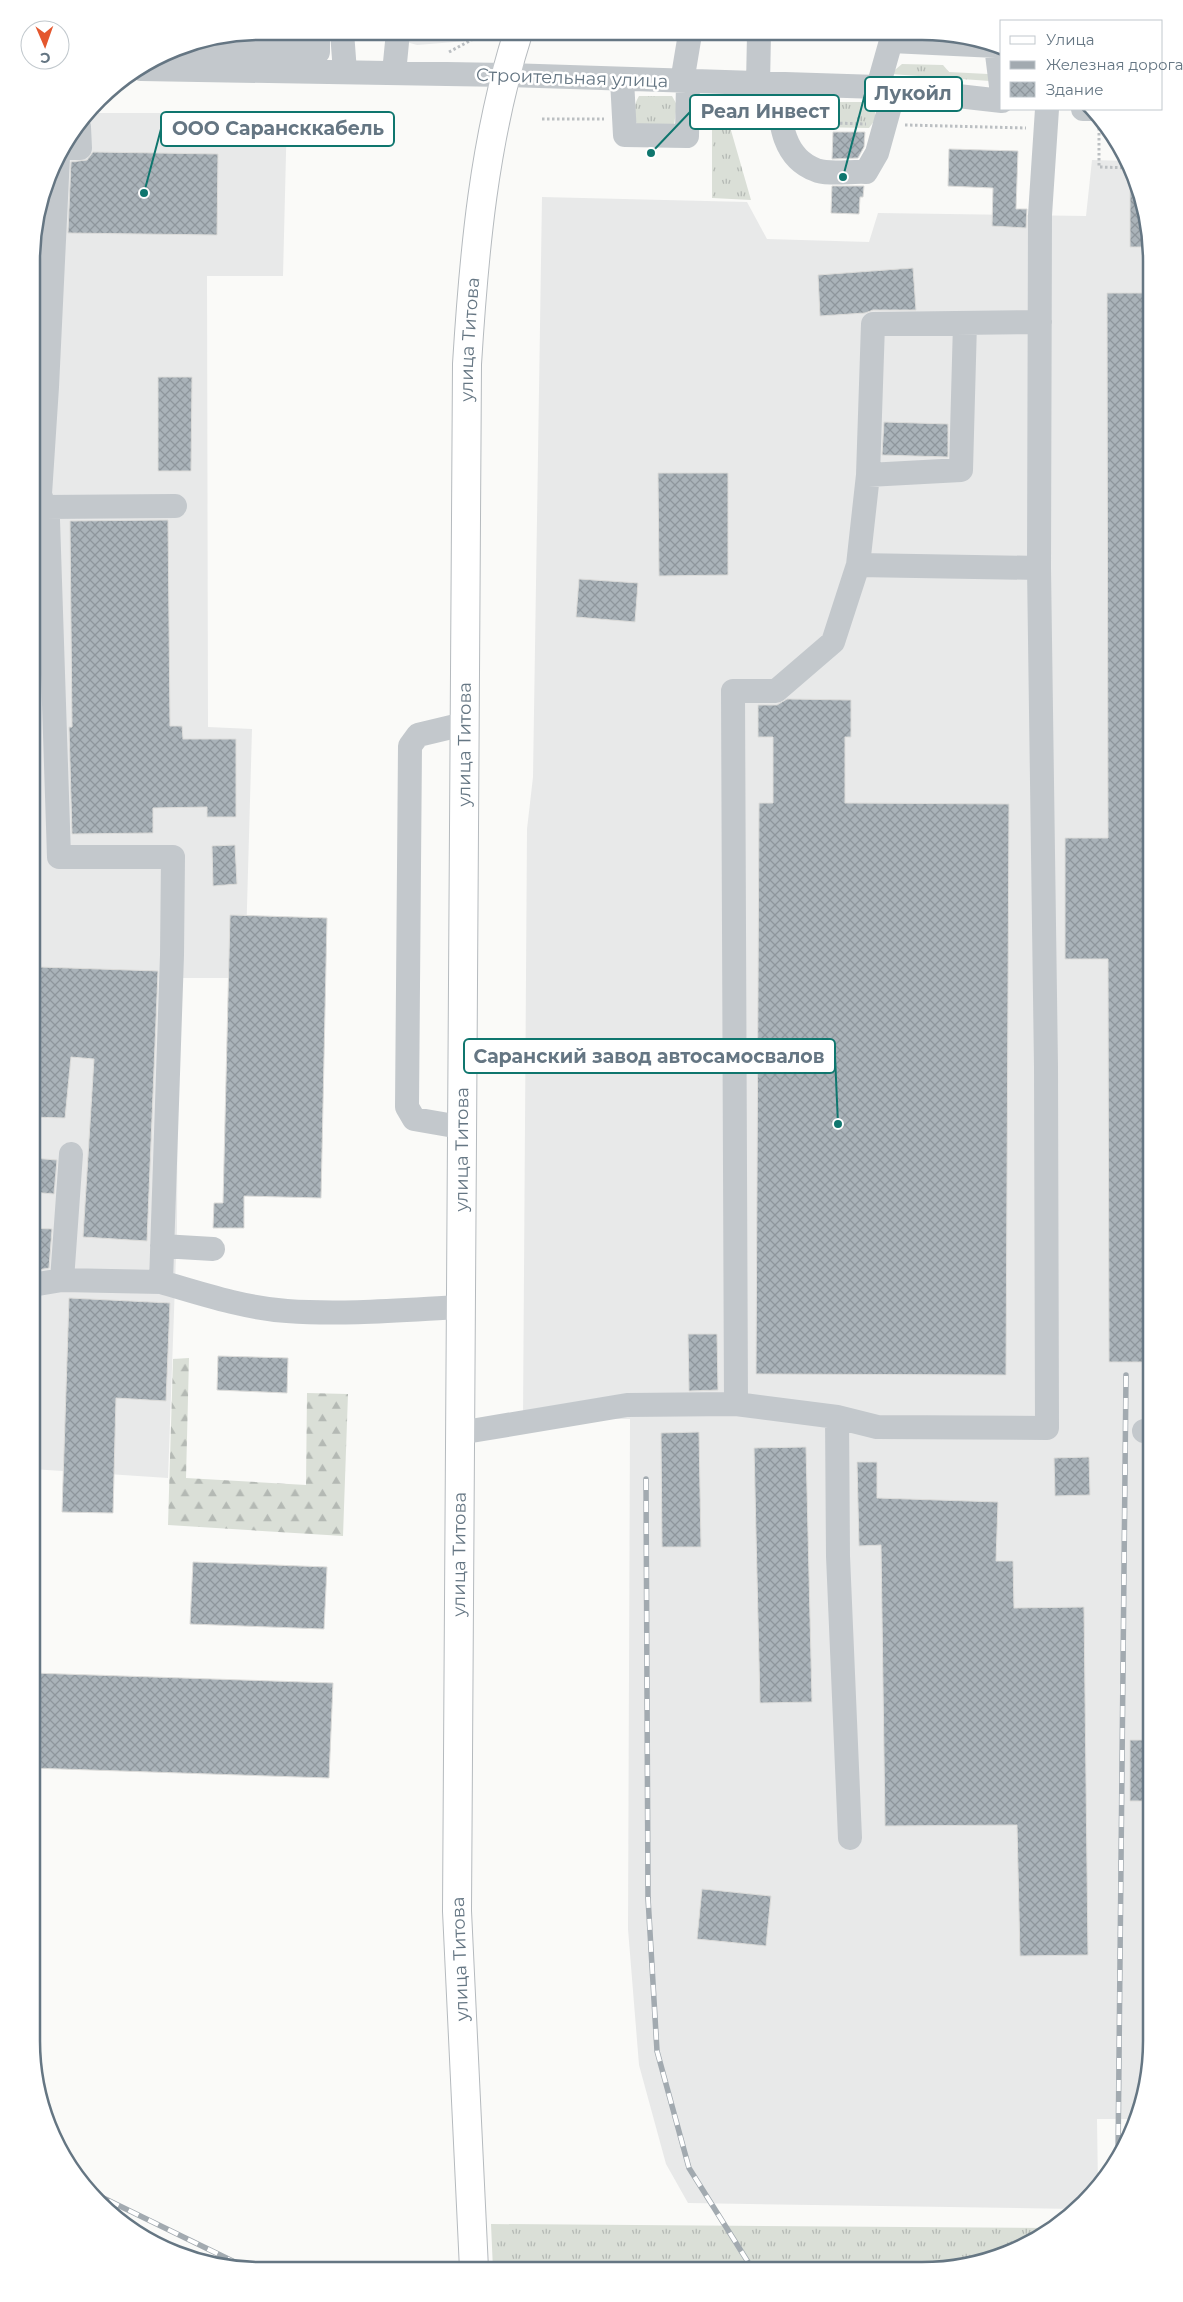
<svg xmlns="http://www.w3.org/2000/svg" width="1183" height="2302" viewBox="0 0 1183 2302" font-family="Montserrat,sans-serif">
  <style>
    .built { fill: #e8e9e9 }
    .grass { fill: url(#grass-tufts) }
    .forest { fill: url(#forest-firs) }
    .building { fill: url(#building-cross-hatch); stroke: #dcdcda }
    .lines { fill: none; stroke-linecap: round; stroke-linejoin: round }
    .major-casing { stroke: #b5babe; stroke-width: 30 }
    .path { stroke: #bbbfc2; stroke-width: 3; stroke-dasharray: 2.5 2.5; stroke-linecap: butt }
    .minor { stroke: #c3c8cc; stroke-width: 24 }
    .major { stroke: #fff; stroke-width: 28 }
    .rail-casing { stroke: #a2aab0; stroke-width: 5.5 }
    .rail { stroke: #fff; stroke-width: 4; stroke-dasharray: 11; stroke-linecap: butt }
    .labels { text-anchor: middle; stroke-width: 5; stroke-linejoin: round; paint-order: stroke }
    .street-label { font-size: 18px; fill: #657683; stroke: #fff }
    .rim { fill: none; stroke: #657683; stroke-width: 2.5 }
    .leader { fill: none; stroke: #0f766e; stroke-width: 2 }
    .callout-dot { fill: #0f766e; stroke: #fff; stroke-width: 2 }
    .callout { fill: #fff; stroke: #0f766e; stroke-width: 2 }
    .callout-label { font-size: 19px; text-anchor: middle; font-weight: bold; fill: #657683 }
  </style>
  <defs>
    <pattern id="grass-tufts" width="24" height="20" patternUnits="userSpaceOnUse" patternTransform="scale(1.25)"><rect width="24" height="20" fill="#dadfd7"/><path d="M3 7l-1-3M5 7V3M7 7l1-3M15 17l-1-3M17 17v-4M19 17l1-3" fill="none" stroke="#b4b9b4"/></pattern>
    <pattern id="forest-firs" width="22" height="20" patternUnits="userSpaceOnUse" patternTransform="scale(1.25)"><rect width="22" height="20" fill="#dadfd7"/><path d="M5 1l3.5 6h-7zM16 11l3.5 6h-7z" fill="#b4b9b4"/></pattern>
    <pattern id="building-cross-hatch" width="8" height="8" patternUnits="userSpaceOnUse" patternTransform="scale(1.25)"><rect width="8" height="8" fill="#aab3b9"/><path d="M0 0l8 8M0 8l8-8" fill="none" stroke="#8e969c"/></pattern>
  </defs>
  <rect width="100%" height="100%" fill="#fafaf8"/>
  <path class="built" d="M378,32L471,33L467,41L417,45L378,34Z
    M90,113H287L283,276H207L208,727L252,729L245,978H178L177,1229L168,1478L32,1469L33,231L55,159Z
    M1092,160L1127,161L1140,187L1152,261L1151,2057L1137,2119H1097L1098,2187L1075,2209L688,2203L666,2164L639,2065L628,1929L630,1419H523L527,829L533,777L542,197L747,202L767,239L869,242L878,213L1086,216Z"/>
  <path class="grass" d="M902,64L943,65L949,72L988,74L990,81L890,74Z
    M715,95L724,106L751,200L712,198V126H700L697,124C697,113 697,105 705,96Z
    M639,96H672L677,105L674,125H637C633,114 633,106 639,96Z
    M805,102H870L875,109V120L869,128L807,127C800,118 799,112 805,102Z
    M491,2224L1054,2228L996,2259L922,2271L493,2270Z"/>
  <path class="forest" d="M189,1358L186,1478L306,1485L307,1393L348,1394L343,1536L168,1525L173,1359Z"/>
  <path class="building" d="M833,132H865L864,147L858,158L832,159Z
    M949,149L1018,151L1016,209H1027L1026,228L992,226L993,188L948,186Z
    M93,152L218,154L217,235L68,233L71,162L87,160Z
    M1130,178H1135L1140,187L1150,247H1130Z
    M832,186H864L863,197H860L859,214L831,213Z
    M42,202L41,233L33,232V231Z
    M913,268L916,310H873L865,313L820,316L818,275Z
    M1107,293H1152L1151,1362H1109L1108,959H1065V838H1108Z
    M158,377H192L191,471H158Z
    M884,422L948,424V457L882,455Z
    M658,473H728V575L659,576Z
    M168,520L170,726H182L183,739H236V817H207V807L153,808V833L72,834L69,727H72L70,521Z
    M579,579L638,583L635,622L576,617Z
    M787,699L851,700V737H845V803L1009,804L1006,1375L756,1374L759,803H773V737H758V705H777Z
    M235,845L237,884L213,886L212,846Z
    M230,915L327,918L321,1198L244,1196V1228H213L214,1203H223Z
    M39,967L158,971L147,1241L83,1237L94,1059L71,1057L65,1118L32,1117V1078Z
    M32,1158L57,1160L54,1194L32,1192Z
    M32,1228L52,1229L49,1268L32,1271Z
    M69,1298L170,1303L166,1401L116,1398L113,1513L62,1512Z
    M688,1334H717L718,1390L689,1391Z
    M218,1356L288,1358L287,1393L217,1390Z
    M699,1432L701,1547H662L661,1433Z
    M806,1447L812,1702L760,1703L754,1448Z
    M1089,1457L1090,1495L1055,1496L1054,1458Z
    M857,1462H877V1498L998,1502L996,1561H1013L1014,1608L1084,1607L1088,1955L1020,1956L1017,1825L885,1826L881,1545L859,1546Z
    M193,1562L327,1567L324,1629L190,1624Z
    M32,1673L333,1683L329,1778L32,1768Z
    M1130,1740H1151V1801H1130Z
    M702,1889L771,1896L766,1946L697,1939Z"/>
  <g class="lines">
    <g class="major-casing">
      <g id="major">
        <path id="s1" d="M474,2269L457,1911L467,364C474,252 484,140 518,33"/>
      </g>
    </g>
    <path class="path" d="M449,52L475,38
      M542,119H604
      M707,120L761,121
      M800,122L866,124
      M905,125L1026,128
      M1107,126H1099V167L1130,168"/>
    <path class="minor" d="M342,32L345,72
      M170,51L318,52V32
      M141,69L506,75L878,87L1002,101
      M394,73L398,32
      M622,80L625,135L687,136L688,82
      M682,82L690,34
      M758,84L759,34
      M777,85C780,116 780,157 816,170C827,175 853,171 866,172L877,153L895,88
      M878,87L891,41L996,46L1002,94
      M1083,109H1092
      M63,148H80L79,127
      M33,386L47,387L58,156
      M868,475L961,470L965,323
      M44,507L175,506
      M858,565L868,475L873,324L1040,322
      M1039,568L858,565L833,642L776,691H733L736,1404L837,1417L877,1427L1047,1428L1046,1067L1039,568L1040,215L1047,109
      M460,1127L414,1119L407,1107L410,746L418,735L464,724
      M162,1246L213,1249
      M62,1280L71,1154
      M161,1282C202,1294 244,1308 287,1311C344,1315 402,1310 459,1307
      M32,1285L62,1280L161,1282L172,955L173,857H59L48,520L40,494L47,387
      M837,1417L838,1556L850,1838
      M1144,1431H1151
      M459,1433L627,1405L736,1404"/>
    <use href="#major" class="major"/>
    <g class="rail-casing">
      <path id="rail" d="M646,1479L648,1898L657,2051L689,2168L753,2270
        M1118,2157L1126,1375
        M89,2191L249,2269"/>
    </g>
    <use href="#rail" class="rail"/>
  </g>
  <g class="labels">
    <g class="street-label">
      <text transform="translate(572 78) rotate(2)" y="6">Строительная улица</text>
      <text dy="6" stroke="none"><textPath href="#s1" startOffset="1930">улица Титова</textPath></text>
      <text dy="6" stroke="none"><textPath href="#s1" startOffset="1525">улица Титова</textPath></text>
      <text dy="6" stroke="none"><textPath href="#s1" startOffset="1120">улица Титова</textPath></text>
      <text dy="6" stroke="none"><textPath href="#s1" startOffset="715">улица Титова</textPath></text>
      <text transform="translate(460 1959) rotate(-92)" y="6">улица Титова</text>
    </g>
  </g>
  <path d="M0 0H1183V2302H0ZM261 40H922A221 221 0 0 1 1143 261V2041A221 221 0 0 1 922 2262H261A221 221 0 0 1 40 2041V261A221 221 0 0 1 261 40Z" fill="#fff" fill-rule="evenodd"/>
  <path class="rim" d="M261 40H922A221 221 0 0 1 1143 261V2041A221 221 0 0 1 922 2262H261A221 221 0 0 1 40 2041V261A221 221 0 0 1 261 40Z"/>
  <path class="leader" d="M843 177L865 94M651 153L690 112M144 193L161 129M838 1124L835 1056"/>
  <g class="callout-dot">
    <circle cx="843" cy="177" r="5"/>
    <circle cx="651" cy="153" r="5"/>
    <circle cx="144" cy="193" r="5"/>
    <circle cx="838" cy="1124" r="5"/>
  </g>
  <g class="callout">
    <rect x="865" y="77" width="97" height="34" rx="5"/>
    <rect x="690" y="95" width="149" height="34" rx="5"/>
    <rect x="161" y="112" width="233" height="34" rx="5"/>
    <rect x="464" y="1039" width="371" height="34" rx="5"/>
  </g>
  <g class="callout-label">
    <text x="913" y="100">Лукойл</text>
    <text x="765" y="118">Реал Инвест</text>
    <text x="278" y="135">ООО Сарансккабель</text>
    <text x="649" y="1063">Саранский завод автосамосвалов</text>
  </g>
  <rect x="1000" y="20" width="162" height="90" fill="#ffffff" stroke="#c1c8cd"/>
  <rect x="1010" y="36" width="25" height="8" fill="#ffffff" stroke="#c1c8cd"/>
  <text x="1046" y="45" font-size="15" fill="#657683">Улица</text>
  <rect x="1010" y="61" width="25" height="8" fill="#a2aab0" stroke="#c1c8cd"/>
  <text x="1046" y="70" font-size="15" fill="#657683">Железная дорога</text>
  <rect x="1010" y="82" width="25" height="15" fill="url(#building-cross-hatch)" stroke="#c1c8cd"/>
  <text x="1046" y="95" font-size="15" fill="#657683">Здание</text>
  <g transform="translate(45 45) rotate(178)"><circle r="24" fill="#ffffff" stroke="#c1c8cd"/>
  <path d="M0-4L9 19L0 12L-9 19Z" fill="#e4572e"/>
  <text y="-8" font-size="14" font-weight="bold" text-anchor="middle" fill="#657683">С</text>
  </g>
</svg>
